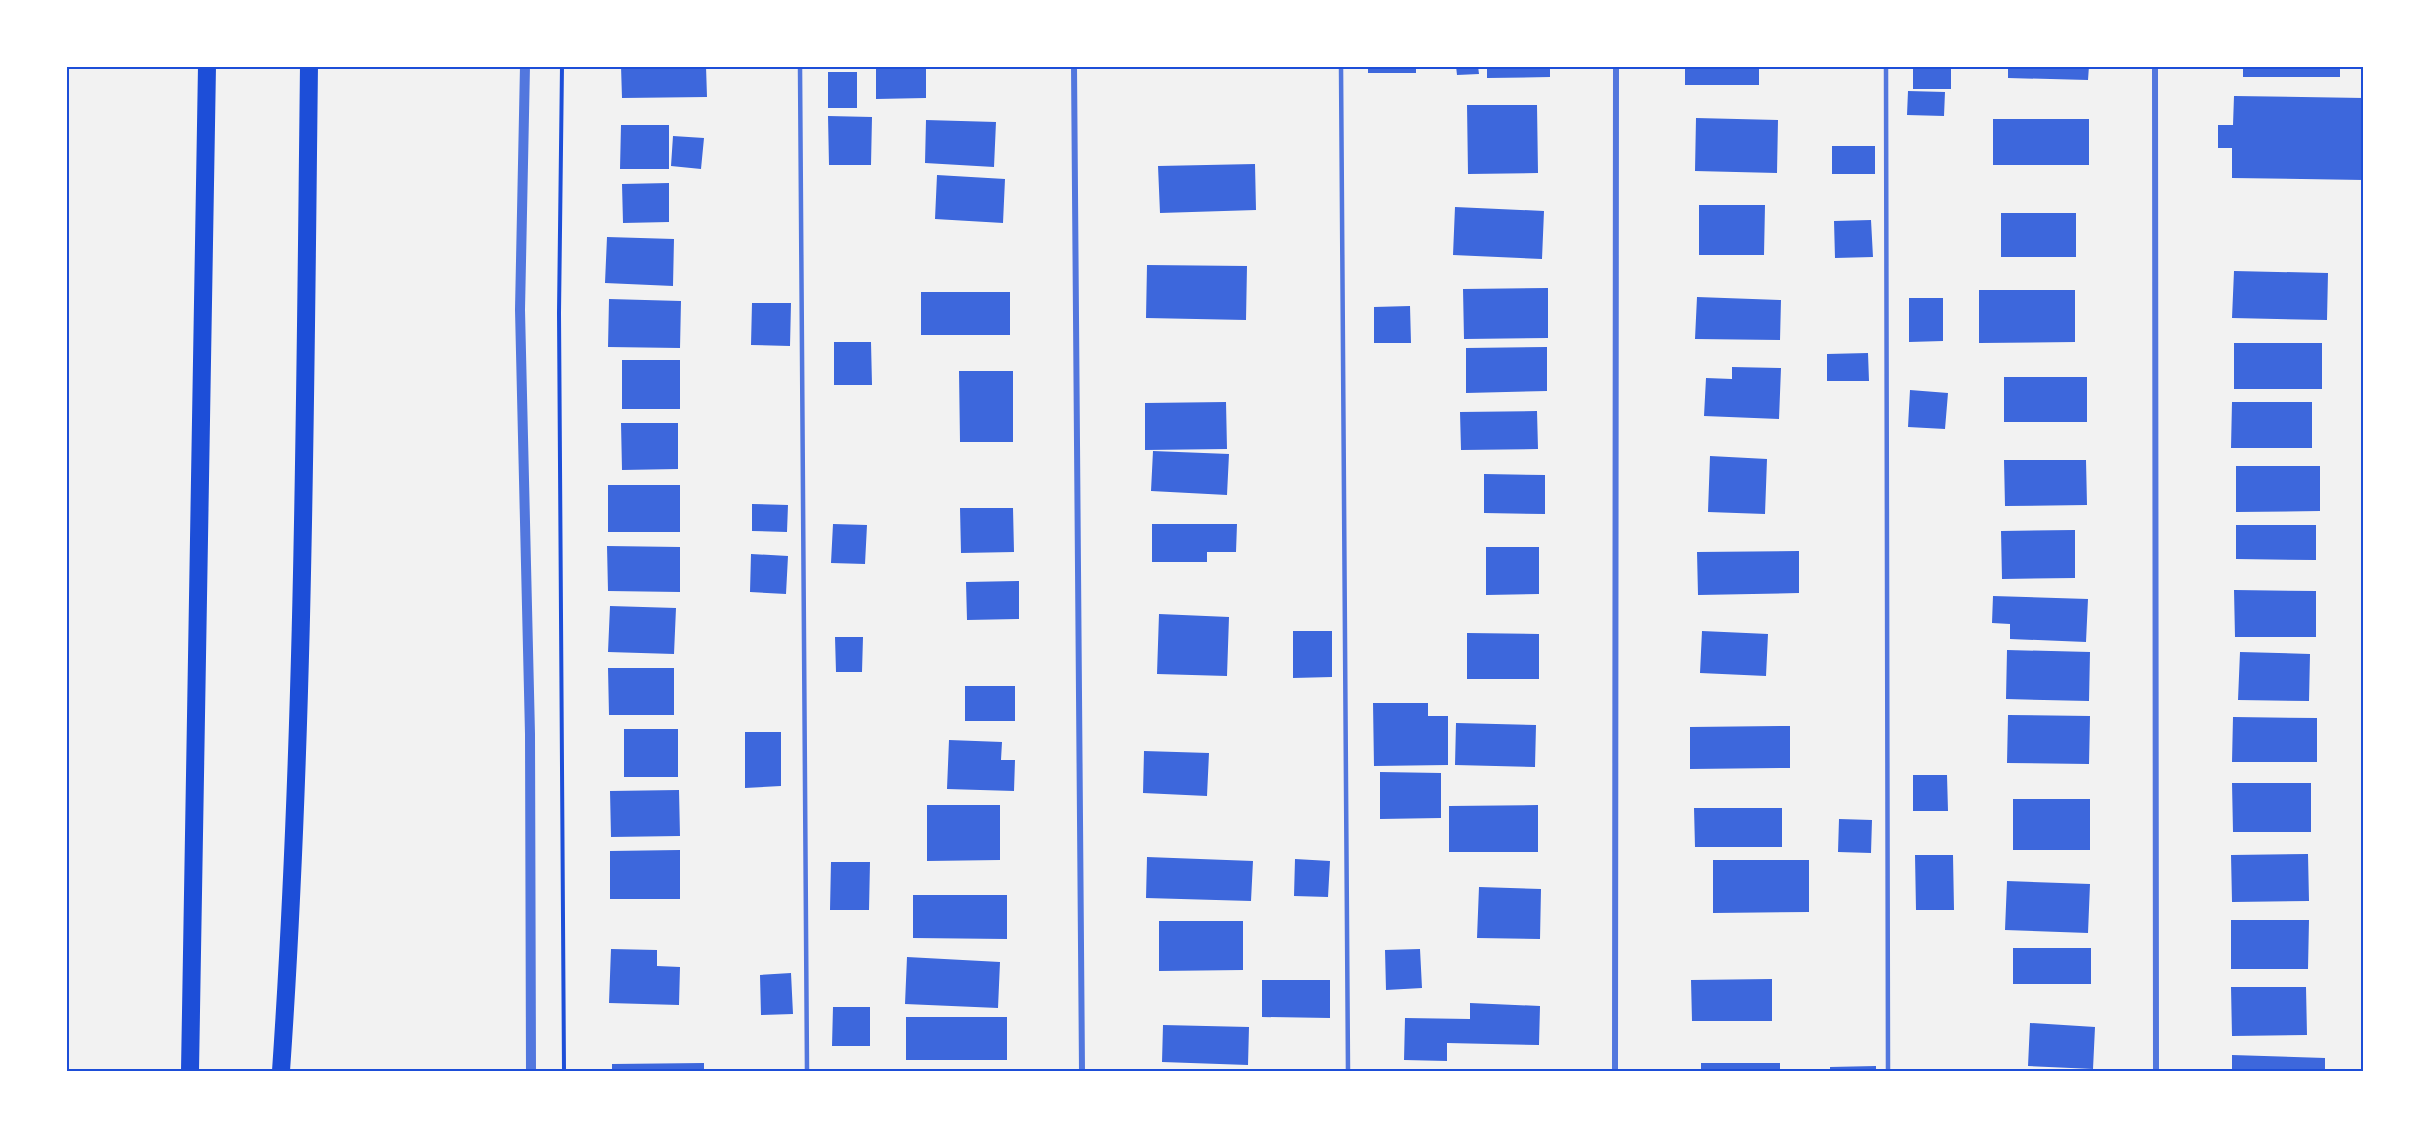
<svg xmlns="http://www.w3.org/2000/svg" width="2430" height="1137" viewBox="0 0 2430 1137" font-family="Manrope,sans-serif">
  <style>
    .building { fill: #3d67dc }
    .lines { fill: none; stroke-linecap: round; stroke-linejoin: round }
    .path { stroke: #1d4ed8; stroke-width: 4 }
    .service { stroke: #5277de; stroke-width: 4.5 }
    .minor { stroke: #5277de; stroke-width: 6 }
    .tertiary { stroke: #5277de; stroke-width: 10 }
    .motorway { stroke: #1d4ed8; stroke-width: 18 }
    .neatline { fill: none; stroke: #1d4ed8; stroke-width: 2 }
  </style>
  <rect width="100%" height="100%" fill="#f2f2f2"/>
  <path class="building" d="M621,66H706L707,97L622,98Z
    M876,66H926V98L876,99Z
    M1368,66H1416V73H1368Z
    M1456,66H1478L1479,74L1457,75Z
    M1487,66H1550V77L1487,78Z
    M1685,66H1759V85H1685Z
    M1913,66H1951V89H1913Z
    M2008,66H2089L2088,80L2008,78Z
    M2243,66H2340V77H2243Z
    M828,72H857V108H828Z
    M1908,91L1945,92L1944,116L1907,115Z
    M2234,96L2364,98V180L2232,178V148H2218V125H2233Z
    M1467,105H1537L1538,173L1468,174Z
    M828,116L872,117L871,165H829Z
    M1696,118L1778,120L1777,173L1695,171Z
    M1993,119H2089V165H1993Z
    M926,120L996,122L994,167L925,163Z
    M621,125H669V169H620Z
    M673,136L704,138L701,169L671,166Z
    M1832,146H1875V174H1832Z
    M1255,164L1256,210L1160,213L1158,166Z
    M937,175L1005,179L1003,223L935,219Z
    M669,183V222L623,223L622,184Z
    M1699,205H1765L1764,255H1699Z
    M1455,207L1544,211L1542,259L1453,255Z
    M2001,213H2076V257H2001Z
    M1871,220L1873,257L1835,258L1834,221Z
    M607,237L674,239L673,286L605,283Z
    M1147,265L1247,266L1246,320L1146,318Z
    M2234,271L2328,273L2327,320L2232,318Z
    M1548,288V338L1464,339L1463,289Z
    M1979,290H2075V342L1979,343Z
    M921,292H1010V335H921Z
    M1697,297L1781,300L1780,340L1695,339Z
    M1909,298H1943V341L1909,342Z
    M609,299L681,301L680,348L608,347Z
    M752,303H791L790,346L751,345Z
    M1410,306L1411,343H1374V307Z
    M834,342H871L872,385H834Z
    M2234,343H2322V389H2234Z
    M1547,347V391L1466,393V348Z
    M1868,353L1869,381H1827V354Z
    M622,360H680V409H622Z
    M1732,367L1781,368L1779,419L1704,416L1706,378L1732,379Z
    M959,371H1013V442H960Z
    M2004,377H2087V422H2004Z
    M1910,390L1948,393L1945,429L1908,427Z
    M1226,402L1227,449L1145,450V403Z
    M2232,402H2312V448H2231Z
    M1537,411L1538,449L1461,450L1460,412Z
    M621,423H678V469L622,470Z
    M1153,451L1229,454L1227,495L1151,491Z
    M1710,456L1767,459L1765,514L1708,512Z
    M2004,460H2086L2087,505L2005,506Z
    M2236,466H2320V511L2236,512Z
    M1484,474L1545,475V514L1484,513Z
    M608,485H680V532H608Z
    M752,504L788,505L787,532L752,531Z
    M960,508H1013L1014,552L961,553Z
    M833,524L867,525L865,564L831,563Z
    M1152,524H1237L1236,552H1207V562H1152Z
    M2236,525H2316V560L2236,559Z
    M2075,530V578L2002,579L2001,531Z
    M607,546L680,547V592L608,591Z
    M1486,547H1539V594L1486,595Z
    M1799,551V593L1698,595L1697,552Z
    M751,554L788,556L786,594L750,592Z
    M1019,581V619L967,620L966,582Z
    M2234,590L2316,591V637H2235Z
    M1993,596L2088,599L2086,642L2010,639V624L1992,623Z
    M610,606L676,608L674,654L608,652Z
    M1159,614L1229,617L1227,676L1157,674Z
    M1293,631H1332V677L1293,678Z
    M1702,631L1768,634L1766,676L1700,673Z
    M1467,633L1539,634V679H1467Z
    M835,637H863L862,672H836Z
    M2007,650L2090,652L2089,701L2006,699Z
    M2240,652L2310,654L2309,701L2238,700Z
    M608,668H674V715H609Z
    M965,686H1015V721H965Z
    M1373,703H1428V716H1448V765L1374,766Z
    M2008,715L2090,716L2089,764L2007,763Z
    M2233,717L2317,718V762H2232Z
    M1456,723L1536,725L1535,767L1455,765Z
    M1790,726V768L1690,769V727Z
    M624,729H678V777H624Z
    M745,732H781V786L745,788Z
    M949,740L1002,742L1001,760H1015L1014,791L947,789Z
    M1144,751L1209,753L1207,796L1143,793Z
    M1380,772L1441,773V818L1380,819Z
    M1913,775H1947L1948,811H1913Z
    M2232,783H2311V832H2233Z
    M679,790L680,836L611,837L610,791Z
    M2013,799H2090V850H2013Z
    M927,805H1000V860L927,861Z
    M1538,805V852H1449V806Z
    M1694,808H1782V847H1695Z
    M1839,819L1872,820L1871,853L1838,852Z
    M680,850V899H610V851Z
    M2308,854L2309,901L2232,902L2231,855Z
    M1915,855H1953L1954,910H1916Z
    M1147,857L1253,861L1251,901L1146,898Z
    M1295,859L1330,861L1328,897L1294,896Z
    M1713,860H1809V912L1713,913Z
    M831,862H870L869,910H830Z
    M2007,881L2090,884L2088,933L2005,930Z
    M1479,887L1541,889L1540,939L1477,938Z
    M913,895H1007V939L913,938Z
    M2231,920H2309L2308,969H2231Z
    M1159,921H1243V970L1159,971Z
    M2013,948H2091V984H2013Z
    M611,949L657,950V966L680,967L679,1005L609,1003Z
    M1420,949L1422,988L1386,990L1385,950Z
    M907,957L1000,962L998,1008L905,1004Z
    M791,973L793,1014L761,1015L760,975Z
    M1772,979V1021H1692L1691,980Z
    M1262,980H1330V1018L1262,1017Z
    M2231,987H2306L2307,1035L2232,1036Z
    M1470,1003L1540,1006L1539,1045L1447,1043V1061L1404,1060L1405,1018L1470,1019Z
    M833,1007H870V1046H832Z
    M906,1017H1007V1060H906Z
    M2030,1023L2095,1027L2093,1069L2028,1066Z
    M1163,1025L1249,1027L1248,1065L1162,1062Z
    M2232,1055L2325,1058V1071H2232Z
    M704,1063V1071H612V1064Z
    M1701,1063H1780V1071H1701Z
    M1876,1066V1071H1830V1067Z"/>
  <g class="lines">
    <path class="path" d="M562,66L559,313L564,1071"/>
    <path class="service" d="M800,66L807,1071
      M1341,66L1348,1071
      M1886,66L1888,1071"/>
    <path class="minor" d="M1074,66L1082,1071
      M2155,66L2156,1071
      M1615,1071L1616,66"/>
    <path class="tertiary" d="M525,66L520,310L530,734L531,1071"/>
    <path class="motorway" d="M190,1071L207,66
      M281,1071C304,737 305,401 309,66"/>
  </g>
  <rect width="2430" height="1137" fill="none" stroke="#ffffff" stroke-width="135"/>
  <rect x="68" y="68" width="2294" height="1002" class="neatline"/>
</svg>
